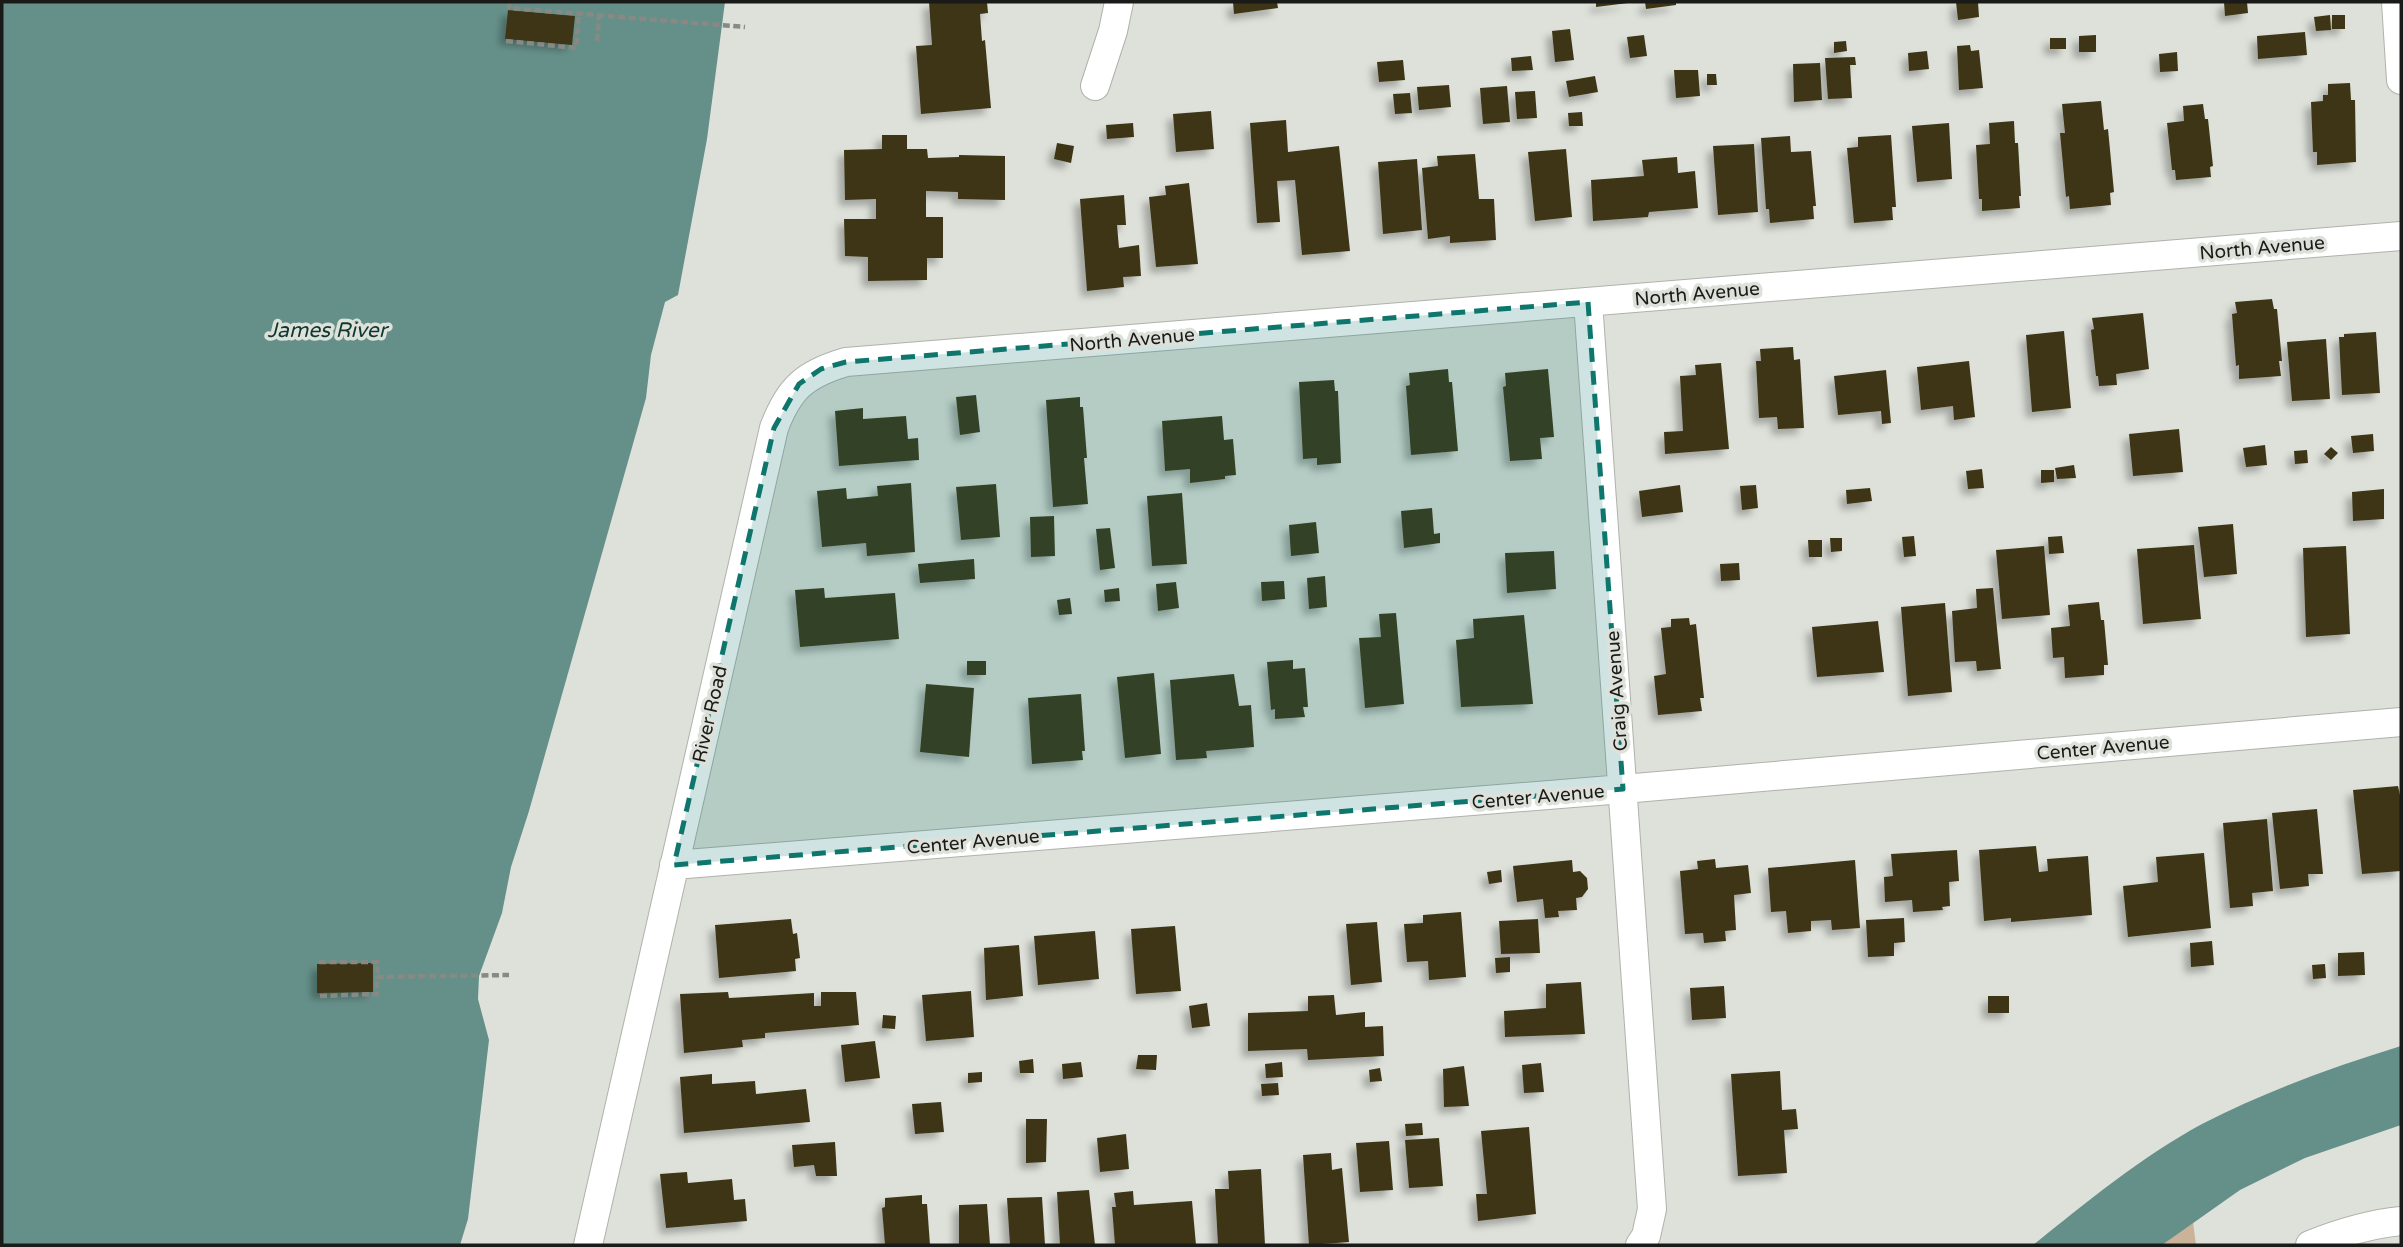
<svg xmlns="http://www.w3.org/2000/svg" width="2403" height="1247" viewBox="0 0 2403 1247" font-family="'Varela Round',sans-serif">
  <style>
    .green { fill: #cab399 }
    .water { fill: #659089 }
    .building { fill: #3c3616; filter: url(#shadow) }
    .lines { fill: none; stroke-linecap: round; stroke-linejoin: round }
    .minor-casing { stroke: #afb2ab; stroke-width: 30 }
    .path { stroke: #878984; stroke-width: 4.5; stroke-dasharray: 7 3.5; stroke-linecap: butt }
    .minor { stroke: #fff; stroke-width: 28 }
    .marked { fill: #0f766e; fill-opacity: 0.2; stroke: #0f766e; stroke-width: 5; stroke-dasharray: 14 9; stroke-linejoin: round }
    .labels { text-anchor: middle; stroke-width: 7; stroke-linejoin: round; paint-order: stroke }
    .street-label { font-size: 19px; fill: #1a1b19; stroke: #dee1da }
    .water-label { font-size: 21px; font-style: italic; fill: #0d3832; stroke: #dee1da }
  </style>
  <defs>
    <filter id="shadow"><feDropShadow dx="-6" dy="6" stdDeviation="3.5" flood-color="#0004"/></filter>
  </defs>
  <rect width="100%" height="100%" fill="#dee1da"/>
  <path class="green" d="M2193,1222L2196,1245H2162Z"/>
  <path class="water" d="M2,2H725L707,139L678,295L665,302L651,355L646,398L529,811L511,867L502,913L479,976L478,999L489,1040L468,1219L460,1245H2Z
    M2401,1046V1125L2305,1158L2240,1190L2162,1245H2033C2087,1202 2141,1157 2202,1124C2266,1091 2333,1067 2401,1046Z"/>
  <path class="building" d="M929,2H987L988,13L980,14L982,41L985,40L991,108L921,114L916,46L932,45Z
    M1233,2H1277L1278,8L1234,14Z
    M1596,2H1628V3L1596,7Z
    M1645,2H1676V5L1646,9Z
    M1956,2H1978L1979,17L1958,20Z
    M2224,2H2247L2248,13L2225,16Z
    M508,10L575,16L572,45L505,39Z
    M2330,15L2331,30L2316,31L2314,17Z
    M2332,15H2345V29H2332Z
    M1570,29L1574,60L1555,62L1552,31Z
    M2305,32L2307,55L2258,59L2257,36Z
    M1644,35L1647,56L1630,58L1627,37Z
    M2096,35V52H2079V36Z
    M2050,38H2066V49H2050Z
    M1846,41L1847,51L1834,53V42Z
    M1970,45L1971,51L1979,50L1983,88L1959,90L1957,46Z
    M1927,51L1929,69L1909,71L1908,53Z
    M2177,52L2178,71L2160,72L2159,54Z
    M1531,56L1533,70L1512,71L1511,58Z
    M1855,57L1856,65H1850L1852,98L1828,99L1825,58Z
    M1403,60L1405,80L1379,82L1377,62Z
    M1820,63L1822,100L1794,102L1793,64Z
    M1674,70H1698L1700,96L1676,98Z
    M1707,74H1716L1717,85H1707Z
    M1595,76L1598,92L1569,97L1566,81Z
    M2350,83L2351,100H2355L2356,162L2317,165V152H2313L2311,102L2323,101V95H2328V84Z
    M1449,85L1451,107L1419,110L1417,87Z
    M1507,86L1510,122L1483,124L1480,88Z
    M1535,91L1537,118L1517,119L1515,92Z
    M1410,93L1412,113L1395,114L1393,94Z
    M2101,101L2104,130L2108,129L2114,192L2110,193L2111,205L2070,209L2069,196L2066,197L2060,133H2065L2062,104Z
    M2203,104L2205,119H2208L2213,166L2210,167L2211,177L2176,180L2175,170H2172L2167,123L2184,121L2183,106Z
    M1211,111L1214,149L1176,152L1173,114Z
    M1582,112L1583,126H1569L1568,113Z
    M1286,120L1288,152L1339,146L1350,251L1302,255L1295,180L1277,181L1280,222L1257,223L1250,123Z
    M2014,121L2015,143H2018L2021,196H2019L2020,208L1982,211V199H1979L1976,145L1990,144L1989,123Z
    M1133,123L1134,137L1107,139L1106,125Z
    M1949,123L1952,179L1917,182L1912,126Z
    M882,135H907V149H927L928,158L959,157V155L1005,156V200L958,199V192L926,191V217H943V258H927V280L868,281V257L845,256L844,219H876V199L845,200L844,150L882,149Z
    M1891,135L1896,207H1892L1893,220L1854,223L1847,148L1858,147V137Z
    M1790,136L1791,152L1811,151L1816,206H1813L1814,219L1770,223L1769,209H1766L1761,138Z
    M1057,143L1074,146L1071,163L1054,159Z
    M1754,144L1758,212L1718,215L1713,146Z
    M1566,149L1572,217L1535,221L1528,152Z
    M1475,154L1479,199H1494L1496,240L1450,243V236L1428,239L1422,168L1438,166L1437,156Z
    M1677,157L1678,173L1695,171L1698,208L1649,212L1648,217L1593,221L1591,180L1644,176L1642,160Z
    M1417,159L1422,230L1383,234L1378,162Z
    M1189,183L1198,264L1156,267L1149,197L1166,195L1165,186Z
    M1124,195L1126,225H1117L1119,248L1139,245L1141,276L1123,277L1124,287L1087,291L1080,199Z
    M2272,299L2274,309H2277L2282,361H2279L2281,376L2239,379V365L2236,366L2232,314L2237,313L2235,302Z
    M2143,313L2149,369L2116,374L2117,385L2099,386L2098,376H2096L2091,330L2094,329L2092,318Z
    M2064,331L2071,408L2032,412L2026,335Z
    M2376,332L2380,393L2342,395L2339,337H2344V334Z
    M2326,339L2330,399L2292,401L2287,342Z
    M1793,347L1794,360L1800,359L1804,428L1778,429L1777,417L1759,418L1756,361H1761L1760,349Z
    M1969,361L1975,417L1954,420L1953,406L1921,410L1917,367Z
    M1721,363L1729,449L1665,454L1664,432L1683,431L1680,376L1696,375L1695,365Z
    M1448,369L1449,382H1452L1458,451L1411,455L1406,386L1410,385L1409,373Z
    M1548,369L1554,437L1540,438L1542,459L1510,461L1503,387L1506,386L1505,373Z
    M1886,370L1891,423L1882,424L1881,411L1838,415L1834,376Z
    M1334,380L1335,391H1338L1341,463L1317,465V458L1303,459L1299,382Z
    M976,395L980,432L960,435L956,397Z
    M1080,397V407H1083L1087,458H1084L1088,504L1053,507L1046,400Z
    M863,408V419L906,416L908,439L918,438L919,460L839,466L835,411Z
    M1222,416L1224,440L1233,439L1236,475L1225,476V479L1190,483V469L1165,471L1162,421Z
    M2179,429L2183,472L2133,476L2129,434Z
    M2373,434L2374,451L2353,453L2351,436Z
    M2265,445L2267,465L2246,467L2243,448Z
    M2331,447L2338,453L2331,460L2324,454Z
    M2307,450L2308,463L2295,464L2294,451Z
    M2074,465L2076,478L2057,479L2055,468Z
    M1982,469L1984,488L1968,489L1966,471Z
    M2041,470H2054V482L2041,483Z
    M911,483L915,552L867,556L866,543L822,547L817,491L846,488L847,499L878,496L877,486Z
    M996,484L1000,537L961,540L956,487Z
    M1680,485L1683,512L1642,517L1639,491Z
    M1756,485L1758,508L1742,510L1740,486Z
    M1870,488L1872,501L1847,504L1846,490Z
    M2384,489V519L2353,521L2352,492Z
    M1182,493L1187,564L1152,566L1147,496Z
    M1432,508L1434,534L1440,533V543L1404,548L1401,511Z
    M1054,516L1055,556L1031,557L1030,517Z
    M1316,522L1319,553L1291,556L1289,525Z
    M2233,524L2237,574L2204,577L2198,527Z
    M1110,528L1115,568L1100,570L1096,529Z
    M1914,536L1916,556L1904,557L1902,537Z
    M2062,536L2064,553L2049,554L2048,537Z
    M1830,538H1842V551L1831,552Z
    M1808,540H1822V557H1809Z
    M2194,545L2201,619L2143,624L2137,549Z
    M2044,546L2050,615L2002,619L1996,550Z
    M2346,546L2350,634L2306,637L2303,548Z
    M1554,551L1556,589L1507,593L1505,553Z
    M974,559L975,579L920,583L918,564Z
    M1739,563L1740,580L1721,581L1720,564Z
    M1325,576L1327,607L1309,609L1307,578Z
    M1284,581L1285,599L1262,601L1261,582Z
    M1176,582L1179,608L1158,611L1156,584Z
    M824,588L825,598L895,593L899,639L800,647L795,590Z
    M1119,588L1120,601L1105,602L1104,590Z
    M1993,588L2001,669L1977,671L1976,661L1955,662L1952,611L1977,608L1976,589Z
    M1070,598L1072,614L1059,615L1057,600Z
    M2099,602L2101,620H2104L2108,665H2104V675L2065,678L2064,657L2053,658L2051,628L2070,626L2068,605Z
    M1945,603L1952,692L1908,696L1901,607Z
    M1396,613L1404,704L1365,708L1359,638L1381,637L1379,614Z
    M1524,615L1533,704L1461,707L1456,640L1474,638L1473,619Z
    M1689,618L1690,625L1696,624L1704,698H1700L1702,711L1658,715L1654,676L1666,674L1661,628L1671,627V619Z
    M1878,621L1884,672L1817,677L1812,627Z
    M1293,660V669L1305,668L1308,707H1303L1305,717L1275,719V709L1271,710L1267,662Z
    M967,661H986V675H967Z
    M1154,673L1161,754L1125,758L1117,677Z
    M1234,674L1239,706L1251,705L1254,747L1206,751L1207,758L1176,760L1170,680Z
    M926,684L974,688L969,757L920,752Z
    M1081,694L1085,751H1082L1083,760L1032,764L1028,698Z
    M2398,786L2401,800V871L2362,874L2353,790Z
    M2317,809L2323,874H2308L2309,886L2280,889L2272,813Z
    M2267,819L2273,891L2252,893L2253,906L2230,908L2223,823Z
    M2036,846L2039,872L2048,871L2047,859L2088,856L2092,915L2011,922V918L1984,921L1979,850Z
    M1957,850L1959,881L1949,882L1950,906L1942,907L1943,910L1913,912L1912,900L1885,902L1884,877L1893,876L1891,854Z
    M2204,853L2211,928L2128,937L2123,886L2158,882L2156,857Z
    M1715,859L1716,868L1748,865L1751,893L1734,895L1736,930L1725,931L1726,941L1704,943L1703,933L1685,934L1680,871L1698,869L1697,861Z
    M1572,860L1573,872L1580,871L1587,878L1588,889L1582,897L1576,898L1577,910L1558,911L1559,917L1545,918L1543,899L1517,902L1513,866Z
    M1855,860L1860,928L1832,930L1831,920L1811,921V931L1788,933L1786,911L1771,912L1768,868Z
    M1501,870L1502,882L1489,884L1487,872Z
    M1461,912L1466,977L1429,980L1428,961L1407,962L1404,924L1423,923V915Z
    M1904,918L1905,942L1894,943V956L1868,957L1866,920Z
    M791,919L793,934L797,933L800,958L795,959L796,971L719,978L715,925Z
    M1538,919L1540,953L1501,954L1499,921Z
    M1377,922L1382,982L1351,985L1346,924Z
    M1175,926L1181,991L1136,994L1131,929Z
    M1095,931L1099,979L1038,985L1034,936Z
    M2212,941L2214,965L2191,967L2190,943Z
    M1019,945L1023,996L986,1000L984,948Z
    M2364,952L2365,975L2338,976V953Z
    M1510,957V972L1496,973L1495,958Z
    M373,963V992L317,993V964Z
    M2325,964L2326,978L2313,979L2312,965Z
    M1581,982L1585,1034L1505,1037L1504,1011L1546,1008V984Z
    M1724,986L1726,1018L1692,1020L1690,988Z
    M971,991L974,1037L926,1041L922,995Z
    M728,992L729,998L814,993V1006H821V992H856L859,1025L765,1033V1038L742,1040L743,1047L684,1053L680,994Z
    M1334,995L1336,1015L1365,1012V1027L1383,1026L1384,1056L1308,1060L1307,1049L1248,1051V1013L1308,1011V996Z
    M1988,996H2009V1013H1988Z
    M1207,1003L1210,1026L1192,1028L1189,1006Z
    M883,1015L896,1016L895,1029L882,1028Z
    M875,1041L880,1078L845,1082L841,1045Z
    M1138,1055H1157L1156,1070L1136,1069Z
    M1033,1059L1034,1073H1020L1019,1061Z
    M1081,1062L1083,1077L1063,1079L1062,1064Z
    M1282,1062L1283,1077L1266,1078L1265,1064Z
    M1541,1063L1544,1092L1524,1093L1522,1065Z
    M1464,1066L1469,1106L1444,1107L1443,1069Z
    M1380,1068L1382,1081L1370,1082L1369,1070Z
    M1780,1071L1782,1110L1796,1109L1798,1129L1784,1130L1787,1173L1738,1176L1731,1074Z
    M982,1072V1082L968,1083V1073Z
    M712,1074V1084L755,1081L756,1094L806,1089L810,1122L684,1133L680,1077Z
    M1278,1083L1279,1095L1262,1096L1261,1084Z
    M941,1102L944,1132L915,1134L912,1104Z
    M1026,1119H1047L1046,1162L1026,1163Z
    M1422,1123L1423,1135L1406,1136L1405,1124Z
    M1529,1127L1536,1214L1478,1221L1476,1194H1487L1481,1131Z
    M1126,1134L1129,1169L1100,1172L1097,1138Z
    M1439,1138L1443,1186L1409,1188L1405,1140Z
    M1389,1141L1393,1190L1360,1192L1356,1143Z
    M835,1142L837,1176H816L814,1165L794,1167L792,1145Z
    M1331,1153L1332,1170L1342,1168L1349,1242L1309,1245L1303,1155Z
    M1261,1169L1265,1245H1218L1215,1189H1229L1228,1171Z
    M687,1172L688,1183L732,1179L734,1200L745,1199L747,1221L666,1228L660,1174Z
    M1089,1190L1095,1245H1060L1057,1192Z
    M1133,1191L1134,1205L1192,1201L1196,1245H1115L1112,1207H1116L1114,1193Z
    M922,1195V1204H927L930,1245H885L882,1208L885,1207V1198Z
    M1042,1197L1045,1245H1010L1007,1198Z
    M987,1204L990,1245H959V1205Z"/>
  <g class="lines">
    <g class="minor-casing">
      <path id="minor" d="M2396,2L2401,80
        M1095,86L1113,31L1119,2
        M1588,302L1652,1209L1646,1236L1640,1245
        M674,865L1623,789L2401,722
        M588,1245L774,428C789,388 805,374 846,362L2401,236
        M2310,1245C2340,1233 2369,1224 2401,1221"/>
    </g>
    <path class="path" d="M509,2V8L745,27
      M506,41L576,48L579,13
      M597,41L599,15
      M319,962H378L377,977L509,975
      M320,996L377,994V977"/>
    <use href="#minor" class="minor"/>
  </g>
  <path class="marked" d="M1588,302L1623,789L674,865L774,428L799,384L821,369L846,362Z"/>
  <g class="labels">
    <g class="street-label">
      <text transform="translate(2262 247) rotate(-5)" y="7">North Avenue</text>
      <text transform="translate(1697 293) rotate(-5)" y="7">North Avenue</text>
      <text transform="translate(1132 339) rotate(-5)" y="7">North Avenue</text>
      <text transform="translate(1616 691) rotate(-94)" y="7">Craig Avenue</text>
      <text transform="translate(709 714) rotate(-77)" y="7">River Road</text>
      <text transform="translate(2103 747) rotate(-5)" y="7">Center Avenue</text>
      <text transform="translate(1538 796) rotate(-5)" y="7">Center Avenue</text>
      <text transform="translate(973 841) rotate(-5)" y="7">Center Avenue</text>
    </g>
    <g class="water-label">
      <text x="327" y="337">James River</text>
    </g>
  </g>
  <rect width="2403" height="1247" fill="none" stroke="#1a1b19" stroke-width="7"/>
</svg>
